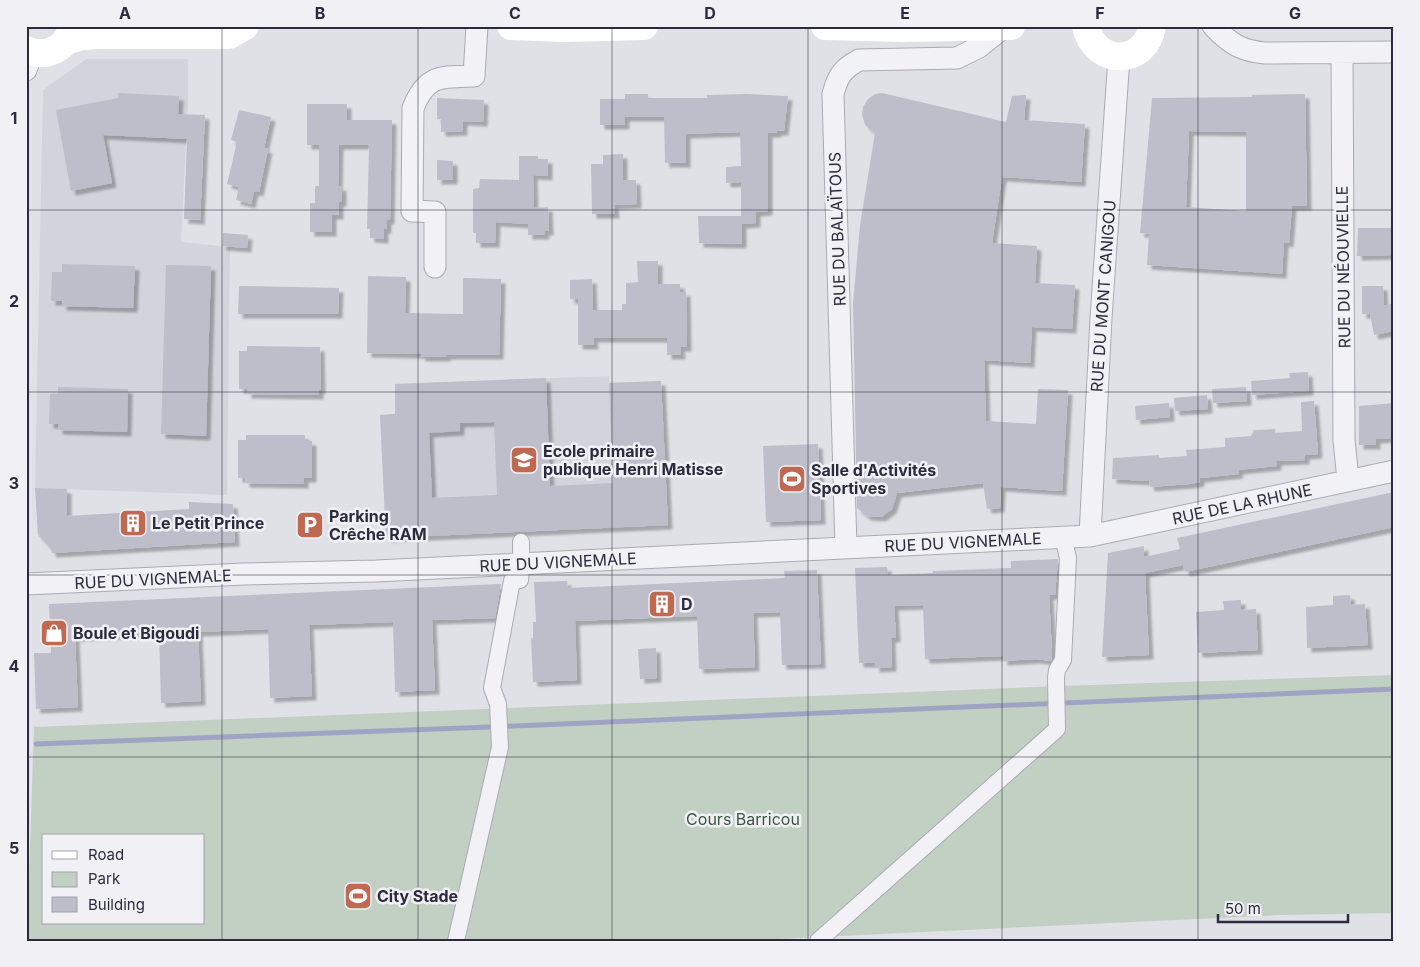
<svg xmlns="http://www.w3.org/2000/svg" width="1420" height="967" viewBox="0 0 1420 967" font-family="Inter,sans-serif">
  <style>
    .built { fill: #d3d3dc }
    .green { fill: #c2d0c4; fill-rule: evenodd }
    .lines { fill: none; stroke-linecap: round; stroke-linejoin: round }
    .stream { stroke: #9fa4c4; stroke-width: 5 }
    .building { fill: #bebeca; fill-rule: evenodd; filter: url(#shadow) }
    .pedestrian-casing { stroke: #aaaab4; stroke-width: 18 }
    .minor-casing { stroke: #aaaab4; stroke-width: 23 }
    .pedestrian { stroke: #f2f2f6; stroke-width: 16 }
    .minor { stroke: #f2f2f6; stroke-width: 21 }
    .secondary { stroke: #fff; stroke-width: 28 }
    .grid { fill: none; stroke: #2b2b3d; stroke-width: 1; stroke-opacity: 0.55 }
    .labels { text-anchor: middle; stroke-width: 5; stroke-linejoin: round; paint-order: stroke }
    .street-label { font-size: 16px; fill: #2b2b3d; stroke: #f0f0f5 }
    .poi-label { font-size: 16px; font-weight: bold; fill: #2b2b3d; stroke: #f0f0f5; text-anchor: start }
    .park-label { font-size: 16px; fill: #39573e; stroke: #f0f0f5 }
    .neatline { fill: none; stroke: #2b2b3d; stroke-width: 2 }
    .grid-label { font-size: 16px; text-anchor: middle; font-weight: bold; fill: #2b2b3d }
  </style>
  <defs>
    <filter id="shadow"><feDropShadow dx="4.5" dy="4.5" stdDeviation="1" flood-color="#0004"/></filter>
  </defs>
  <rect width="100%" height="100%" fill="#e0e1e7"/>
  <path class="built" d="M86,59H188V103L181,242L230,247L227,495L35,488L43,90Z
    M609,376V383L661,381L668,525L386,538L380,415L395,414V384Z"/>
  <path class="green" d="M1394,675V913L1282,915L734,941H27L34,727L1059,686ZM44,836H204V923H44Z"/>
  <g class="lines">
    <path class="stream" d="M36,744L490,727L1394,689"/>
  </g>
  <path class="building" d="M118,93L179,96L178,114L205,115L200,220L184,219L187,139L103,135L112,183L71,191L56,110L118,98Z
    M882,93L1006,122L1012,96L1026,95L1024,120L1085,124L1081,182L1002,177L992,243L1037,246L1035,283L1075,285L1072,329L1032,327L1030,363L984,360L986,421L1036,424L1038,389L1068,390L1062,491L1001,487L1000,508L987,509L983,483L897,493L892,509L881,517L867,516L857,508L853,303L860,225L875,133L865,125L862,114L863,107L868,99L875,94Z
    M625,94H648V98H707V95L746,94L788,96L784,131H777V133H768V211L756,212V223L742,224V244L699,243L698,216H741V182L726,183V167L741,166L740,132L686,134V163H665L664,117H625V125H600V99H625Z
    M1305,94L1307,206H1292L1289,243L1284,242L1282,274L1147,265L1149,234L1140,233L1152,98L1252,97V95ZM1189,131L1246,132V211L1186,207Z
    M437,98L484,100L483,122L463,121V131L441,132V119H437Z
    M307,104H347V120H392L390,220H387V229H384V239L370,238V229H367L369,145H339L338,187L342,186V202H339V215H332V232H310V203H315V186H319V145H307Z
    M239,110L271,117L264,148L268,149L259,192L254,191L251,204L236,200L239,187L227,184L237,142L231,140Z
    M623,154V180H636L637,204L614,205L615,214H592L591,164H603V155Z
    M519,156H538V159H548V176L533,175L534,208L548,207L549,231H544L545,235H528V224L496,222L495,243H476V233H473V189L479,188L480,179L519,180Z
    M437,160L453,161V180H437Z
    M1358,228H1392V255L1357,256Z
    M223,233L248,235L247,248L222,246Z
    M637,261H658V284H680V292H686L687,347H680L681,355H667V338H593L594,345H578V299H570V280L592,279L593,310H622V304H626V283L638,282Z
    M62,264L135,266L133,308L62,306V301H51L52,272H62Z
    M166,265L211,266L206,436L161,434Z
    M368,276L406,277L405,313L463,314V278L501,279L499,355H446V357H421V354L367,353Z
    M239,286L339,288L338,314H238Z
    M1362,286H1383L1384,306L1394,303V331L1374,335L1370,314H1362Z
    M247,346L320,347L321,390L319,389V395L247,394V389H239V351H247Z
    M1308,372L1309,391L1252,395L1251,381L1290,378L1289,373Z
    M546,378L550,486L613,483L609,383L661,381L668,525L386,538L380,415L395,414V384ZM494,422L497,495L432,498L429,433L460,431V423Z
    M58,387L128,389L127,432L58,430V424H49L50,394H58Z
    M1246,387L1247,401L1213,403L1212,389Z
    M1207,395L1208,409L1175,411L1174,398Z
    M1314,401L1318,454L1305,455V460L1277,461V466L1238,470L1239,474L1200,478V482L1189,484L1150,487L1149,481L1112,479L1113,458L1159,455V458L1187,456L1186,450L1225,447V438L1251,436L1254,430L1275,429V433L1302,431L1301,402Z
    M1169,403L1170,417L1136,420L1135,406Z
    M1394,403V438L1376,439V445H1359V406Z
    M246,435H305V441H312V478H304V484L245,483V478H238V440H246Z
    M818,444L821,520L766,522L763,446Z
    M35,488L67,489V516L189,509V502L233,504L235,542L52,553L51,549L38,535Z
    M1394,492V527L1185,572L1183,565L1145,573L1149,655L1102,657L1108,553L1144,546V557L1180,549L1177,538Z
    M1058,559L1055,595H1049L1052,653L1051,661L1036,659L1003,661V656L925,659L923,605L894,606L896,638H891L892,667L875,668V663H859L855,568L887,567L888,575L933,573V571L1011,568V561Z
    M817,570L821,664L782,665L780,612L753,613L755,667L699,669L697,616L575,621L577,680L533,682L531,638H533V622H536L534,582L567,581L568,588L785,578L784,571Z
    M501,584L495,618L432,620L435,690L395,692L393,622L309,625L312,696L270,698L268,629L198,632L201,701L161,703L159,633L75,637L78,707L36,709L34,653H51L49,604Z
    M1350,595L1351,605L1365,604L1368,645L1307,648L1306,607L1333,605V596Z
    M1241,600V610L1256,609L1258,650L1198,653L1196,612L1224,610L1223,601Z
    M656,648L657,678L640,679L638,649Z"/>
  <g class="lines">
    <g class="pedestrian-casing">
      <path id="pedestrian" d="M521,553V542
        M456,941L500,747L498,704L492,688L512,581L520,580L521,569
        M818,941L1057,729L1056,678L1057,670L1063,660L1068,558L1065,545"/>
    </g>
    <g class="minor-casing">
      <path id="minor" d="M1213,26C1230,44 1242,51 1265,53L1394,52
        M1342,53L1344,440L1348,480
        M26,70L32,53
        M435,267V212L412,211L413,108C427,74 441,77 474,76L477,26
        M1090,536L1101,318L1119,57
        M846,548L833,94C838,76 842,69 859,60L957,58L979,47L1004,27
        M26,584L244,574L376,571L1090,536L1394,471"/>
    </g>
    <use href="#pedestrian" class="pedestrian"/>
    <use href="#minor" class="minor"/>
    <path class="secondary" d="M511,26L565,28L644,26
      M825,26L902,28L1011,26
      M1086,26C1094,66 1146,67 1152,26
      M66,41L82,36L98,35H229L245,26
      M26,50C47,59 67,48 73,26"/>
  </g>
  <path class="grid" d="M222,26V941M418,26V941M612,26V941M808,26V941M1002,26V941M1198,26V941M26,210H1394M26,392H1394M26,575H1394M26,757H1394"/>
  <defs>
    <g id="school-square" transform="scale(1.4375)"><rect x="-9" y="-9" width="18" height="18" rx="4" fill="#bf6953" stroke="#f0f0f5"/><path d="M0-5L7-2L0 1L-7-2ZM-4 1L0 2.5L4 1V4Q0 6-4 4Z" fill="#fff"/></g>
    <g id="stadium-square" transform="scale(1.4375)"><rect x="-9" y="-9" width="18" height="18" rx="4" fill="#bf6953" stroke="#f0f0f5"/><path d="M0-5a6.5 5 0 1 0 0 10a6.5 5 0 1 0 0-10ZM-3.5-1.8h7v3.6h-7Z" fill="#fff"/></g>
    <g id="building-square" transform="scale(1.4375)"><rect x="-9" y="-9" width="18" height="18" rx="4" fill="#bf6953" stroke="#f0f0f5"/><path d="M-4-6H4V6H1V3H-1V6H-4ZM-2.5-4.3h1.7v1.8h-1.7ZM.8-4.3h1.7v1.8H.8ZM-2.5-1h1.7V.8h-1.7ZM.8-1h1.7V.8H.8Z" fill="#fff"/></g>
    <g id="parking-square" transform="scale(1.4375)"><rect x="-9" y="-9" width="18" height="18" rx="4" fill="#bf6953" stroke="#f0f0f5"/><path d="M-3.5-5.5H1a3.5 3.5 0 0 1 0 7H-1V5.5H-3.5ZM-1-3.4V-.6H.8a1.4 1.4 0 0 0 0-2.8Z" fill="#fff"/></g>
    <g id="shop-square" transform="scale(1.4375)"><rect x="-9" y="-9" width="18" height="18" rx="4" fill="#bf6953" stroke="#f0f0f5"/><path d="M-5-2.5h2.3a2.7 3.5 0 0 1 5.4 0H5L5.5 6h-11ZM-1.5-2.5h3a1.5 2.3 0 0 0-3 0Z" fill="#fff"/></g>
  </defs>
  <g fill-rule="evenodd">
    <use href="#school-square" x="524" y="460"/>
    <use href="#stadium-square" x="792" y="479"/>
    <use href="#building-square" x="133" y="523"/>
    <use href="#parking-square" x="310" y="525"/>
    <use href="#building-square" x="662" y="604"/>
    <use href="#shop-square" x="54" y="633"/>
    <use href="#stadium-square" x="358" y="896"/>
  </g>
  <g class="labels">
    <g class="street-label">
      <text transform="translate(837 229) rotate(-92)" y="6">RUE DU BALAÏTOUS</text>
      <text transform="translate(1343 267) rotate(-91)" y="6">RUE DU NÉOUVIELLE</text>
      <text transform="translate(1103 296) rotate(-86)" y="6">RUE DU MONT CANIGOU</text>
      <text transform="translate(1242 504) rotate(-12)" y="6">RUE DE LA RHUNE</text>
      <text transform="translate(963 542) rotate(-3)" y="6">RUE DU VIGNEMALE</text>
      <text transform="translate(558 562) rotate(-3)" y="6">RUE DU VIGNEMALE</text>
      <text transform="translate(153 579) rotate(-3)" y="6">RUE DU VIGNEMALE</text>
    </g>
    <g class="poi-label">
      <text x="543" y="457">Ecole primaire<tspan x="543" dy="18">publique Henri Matisse</tspan></text>
      <text x="811" y="476">Salle d'Activités<tspan x="811" dy="18">Sportives</tspan></text>
      <text x="329" y="522">Parking<tspan x="329" dy="18">Crêche RAM</tspan></text>
      <text x="152" y="529">Le Petit Prince</text>
      <text x="681" y="610">D</text>
      <text x="73" y="639">Boule et Bigoudi</text>
      <text x="377" y="902">City Stade</text>
    </g>
    <g class="park-label">
      <text x="743" y="825">Cours Barricou</text>
    </g>
  </g>
  <rect width="1420" height="967" fill="none" stroke="#f0f0f5" stroke-width="55"/>
  <rect x="42" y="834" width="162" height="90" fill="#f0f0f5" stroke="#a1a1ab"/>
  <rect x="52" y="851" width="25" height="8" fill="#ffffff" stroke="#a1a1ab"/>
  <text x="88" y="860" font-size="15" fill="#2b2b3d">Road</text>
  <rect x="52" y="872" width="25" height="15" fill="#c2d0c4" stroke="#a1a1ab"/>
  <text x="88" y="884" font-size="15" fill="#2b2b3d">Park</text>
  <rect x="52" y="897" width="25" height="15" fill="#bebeca" stroke="#a1a1ab"/>
  <text x="88" y="910" font-size="15" fill="#2b2b3d">Building</text>
  <path d="M1218 914v8h130v-8" fill="none" stroke="#2b2b3d" stroke-width="2.5"/>
  <text x="1225" y="914" font-size="15" fill="#2b2b3d" stroke="#f0f0f5" stroke-width="4" paint-order="stroke">50 m</text>
  <rect x="28" y="28" width="1364" height="912" class="neatline"/>
  <g class="grid-label">
    <text x="125" y="19">A</text>
    <text x="320" y="19">B</text>
    <text x="515" y="19">C</text>
    <text x="710" y="19">D</text>
    <text x="905" y="19">E</text>
    <text x="1100" y="19">F</text>
    <text x="1295" y="19">G</text>
    <text x="14" y="124">1</text>
    <text x="14" y="307">2</text>
    <text x="14" y="489">3</text>
    <text x="14" y="672">4</text>
    <text x="14" y="854">5</text>
  </g>
</svg>
